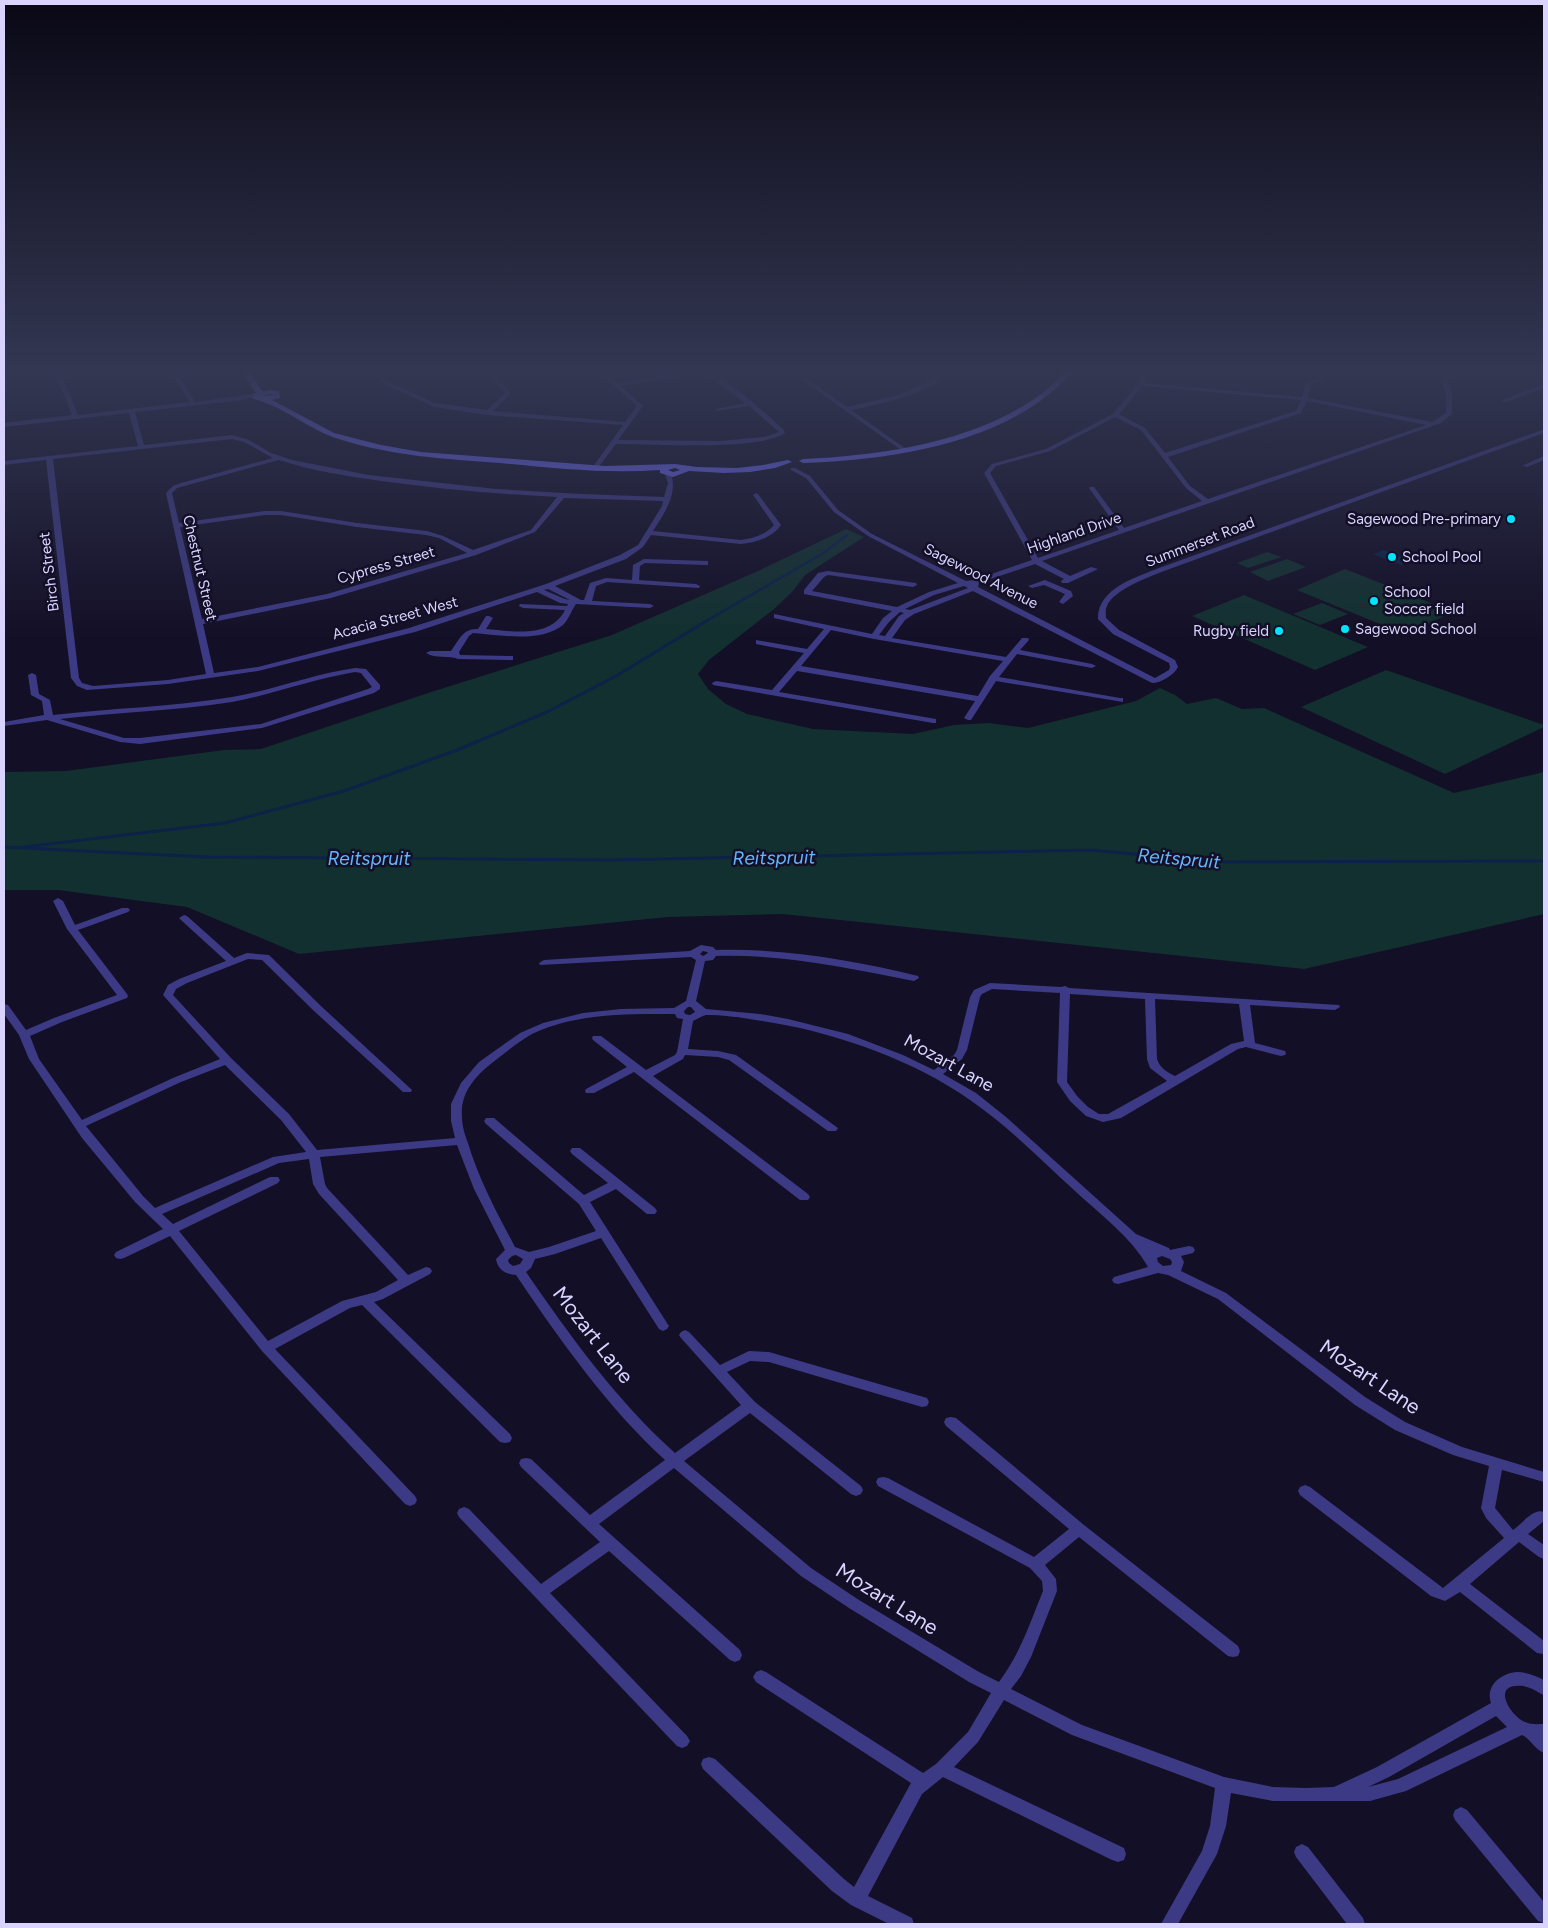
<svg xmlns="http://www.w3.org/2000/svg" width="1548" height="1928" viewBox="0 0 1548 1928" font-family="Figtree,sans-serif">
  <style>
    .green { fill: #12302f }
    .water { fill: #0c2248 }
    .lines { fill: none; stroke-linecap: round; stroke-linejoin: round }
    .stream-far1 { stroke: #0c2248; stroke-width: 2.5 }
    .stream { stroke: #0c2248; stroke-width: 3 }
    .street { fill: #3d3a85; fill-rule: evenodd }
    .secondary { fill: #6f6bff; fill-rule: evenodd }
    .poi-dot { fill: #00e5ff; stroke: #130f26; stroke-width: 2 }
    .labels { text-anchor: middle; stroke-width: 5; stroke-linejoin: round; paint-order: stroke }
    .far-poi-label { font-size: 15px; fill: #d9d4ff; stroke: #130f26; text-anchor: start }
    .far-street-label { font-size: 15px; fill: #d9d4ff; stroke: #130f26 }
    .street-label { font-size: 18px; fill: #d9d4ff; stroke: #130f26 }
    .water-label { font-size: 19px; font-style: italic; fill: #62b6ff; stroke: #130f26 }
    .near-street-label { font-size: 21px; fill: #d9d4ff; stroke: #130f26 }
  </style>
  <rect width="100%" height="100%" fill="#130f26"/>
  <path class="green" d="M846,529L864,537L805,575L793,591L774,609L709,660L698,674L708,689L726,704L747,714L813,729L913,734L954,725L988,723L1028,728L1136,701L1160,688L1175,695L1187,704L1216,698L1242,709L1264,708L1454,793L1544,772V914L1304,969L783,914L668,917L299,954L187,907L58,890H4V772L66,771L224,750L261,749L428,693L612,635L758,571Z
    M1267,552L1281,557L1248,568L1237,563Z
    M1287,559L1306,567L1268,581L1250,572Z
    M1345,569L1454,612L1404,634L1297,590Z
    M1244,595L1368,647L1315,670L1192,616Z
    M1322,603L1348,614L1320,625L1293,614Z
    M1386,670L1544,725V727L1445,774L1301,707Z"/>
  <path class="water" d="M1384,550L1412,561L1401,565L1373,554Z"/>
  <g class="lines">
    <path class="stream-far1" d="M706,621L822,554L847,535"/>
    <path class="stream" d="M4,847L207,857L614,860L1091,850L1223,862L1544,861
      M23,847L225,823L344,791L457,750L547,712L616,676L708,620"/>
    <path class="street" d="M54,370H60L78,415L190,402L169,370H175L195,402L257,393L260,395L243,400L135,412L144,445L232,435L249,440L271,453L292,460L369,475L496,489L581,494L664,497L668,483L665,474L668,472L671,474C678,494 664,514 653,531L741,540C752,539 767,534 774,525L753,495L756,493L758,494L781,525C773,537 755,543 741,544L651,535L643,547L626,559L555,586L581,600H584L590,583L606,578L632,580L633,565L644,559L708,561V565H705L645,563L640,566L639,580L696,584L700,586L699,588L607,582L596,586L592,601L650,604L654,606L650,608L576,604C571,611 569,619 563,625C541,643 500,635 473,633L469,636L459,652L460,655L513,656V660H510L458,659C449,655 435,659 426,653L430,651H451C459,640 463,628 478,629L486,616H489L493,618L486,629C513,631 550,639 565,610L523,608L519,606L520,604L567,606L568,604L560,603L537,592L415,632L258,671L168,684L87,690L77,686L71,678L46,460L4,465V461L138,446L129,413L4,427V423L72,415ZM232,439L244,442L273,458L181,483L173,486L166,493L206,674L168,680L93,686L82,683L79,678L53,459ZM279,460C312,471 347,476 381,481C440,489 498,494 557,497L531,530L473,550L443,536L427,531L357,523L281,511H265L179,523L172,493L177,488ZM564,498L663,501L662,506L638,545L620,555L546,584L409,628L258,667L214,673L203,624L331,598L476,555L535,532ZM265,515H281L357,527L426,535L439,538L467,553L327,594L202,619L180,527ZM548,589L570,600L565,599L544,590Z
      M366,370H373L389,382L435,403L487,410L505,393L484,370H490L511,393L493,411L625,422L637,406L597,370H604L618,383C643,379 686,367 709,374C732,380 764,413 783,429L785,433C759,451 652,444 616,444L597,469L595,470L592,468L623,425L487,415L434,407L385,384ZM700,376L713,379L745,403L716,409V411L749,406L779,432L765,437L720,441L618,440L643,406L621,386L677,377Z
      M788,370H795L847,407L899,395L936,378L902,370H915L940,375L947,370H954C927,394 887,403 851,410L906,449L907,450L904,452Z
      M1143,370H1149L1144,383L1302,397L1306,382L1323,377L1326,379L1325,380L1311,384L1308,398L1432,422L1446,413V396L1440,370H1446L1452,396V414L1441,423L1042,561L1070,576L1091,567L1098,569L1068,583H1062L1061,581L1064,579L1035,564L979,583L978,587L1155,678L1169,670L1170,667L1169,663L1113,634L1098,619C1097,589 1136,577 1159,568L1542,430L1544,429V433L1164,571C1149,577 1113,590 1107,606C1105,610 1106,614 1106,618L1119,630L1175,660L1178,667C1174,675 1161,683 1152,683L973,591L914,614L905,620L892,638L1006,657L1022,638H1028L1029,640L1020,650L1092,664L1096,666L1092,668L1017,654L999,677L1120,698H1123V702L996,681L971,720H968L964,718L975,701L797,671L779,692L936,719V723H933L713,685L712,683L716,681L772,690L804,653L756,644V640L807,649L824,629L774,618V614L872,634L883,618L892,611L804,594V590L818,573L828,571L916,583L917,585L913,587L828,575L824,577L812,591L897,607L929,592L958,583L868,536L834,512L806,478L791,470V468H795L810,476L838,510L872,534L966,581L974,580L1032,560L984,473L985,472L992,464L1046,449L1113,414L1138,384ZM1143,386L1301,400L1296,411L1165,453L1145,428L1119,414ZM1307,401L1426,425L1208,499L1190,486L1168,457L1301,413ZM1115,417L1141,430L1186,488L1202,501L1124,528L1094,487H1090L1089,488L1119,530L1038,558L990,473L996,466L1050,451ZM964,586L968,588L910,610L905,609L934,595ZM900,612L904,613L899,616L885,636L879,635L889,622ZM831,630L874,639L1003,661L990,676L978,696L801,666Z
      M1544,384V388L1506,402L1501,401Z
      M1544,456V460L1527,467L1522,466Z
      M1045,580L1071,591L1073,596L1063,604L1059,602L1065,594L1044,585L1032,588L1028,586Z
      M355,668L366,669L380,685V689L374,693L262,728L140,744L120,742L47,720L4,726V722L44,715L42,701L31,695L28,675L32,673L36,675L39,694L50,700L53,715C112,708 173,707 232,697C274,690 313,674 355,668ZM355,672L361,673L372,687L368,689L261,724L140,738H124L60,719C117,712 175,711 232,702C274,694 313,679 355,672Z
      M58,898L63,901L75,925L122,908H128L130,910L128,912L78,930L127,994L128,996L127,998L62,1022L30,1036L39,1059L82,1120L173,1078L220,1059L163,995L168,985L179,979L226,961L181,920L179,918L184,915L187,916L234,958L247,953L269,955L322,1007L412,1090L411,1092H403L314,1011L262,960L248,959L187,983L176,989L173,995L231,1058L289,1114L317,1150L455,1138L451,1121V1104L461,1083L479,1062L520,1033L543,1023L583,1013L621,1009L674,1008L686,1001L696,960L691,957L540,965L539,963L544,960L690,951L701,945L713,947L716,950C781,948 854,960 918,976L919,978L914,981C848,968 783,954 716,956L713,960L705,961L696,1001L706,1009L760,1014L788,1019L848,1034L903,1055L934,1070L954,1055L957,1050L970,997L974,990L990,983L1061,987L1065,986L1069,988L1339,1005L1340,1007L1335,1010L1250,1005L1255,1043L1285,1051L1286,1053L1285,1055L1281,1056L1246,1047L1238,1049L1121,1118L1103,1122L1086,1116L1070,1101L1057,1082L1060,993L992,989L982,994L980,997L967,1050L962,1059L943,1074L976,1093L1006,1117L1136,1234L1169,1248L1170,1250L1189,1246L1193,1247L1195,1250L1193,1253L1181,1256L1184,1262L1181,1271L1226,1293L1365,1397L1405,1422L1462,1447L1544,1472V1482L1502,1470L1495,1508L1513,1530C1522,1524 1533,1508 1544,1512V1521L1528,1534L1544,1545V1559L1539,1557L1519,1542L1470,1584L1544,1641V1654L1537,1653L1460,1592L1445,1601L1431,1596L1300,1495L1298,1491L1300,1487L1305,1485L1310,1487L1443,1588L1504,1538L1486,1518L1481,1508L1489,1466L1453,1455L1395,1430L1355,1405L1218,1299L1168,1275L1158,1273L1118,1284L1114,1283L1112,1280L1114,1277L1148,1267C1131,1237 1101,1215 1075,1191C1041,1160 1008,1126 970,1100C915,1061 839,1034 774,1023C755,1020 725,1014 706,1015C702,1016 697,1019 693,1021L688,1049L718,1051L736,1055L838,1128L836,1131H828L729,1060L718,1057L685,1055L683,1059L653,1076L808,1194L810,1197L808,1200H800L634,1072L594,1093H586L585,1091L586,1089L627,1067L593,1040L592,1038L593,1036H601L646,1070L675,1055L677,1052L683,1019L677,1018L675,1014C627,1014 576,1013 532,1034C518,1042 505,1053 492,1063C474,1077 460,1094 462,1117C462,1126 465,1135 468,1143C479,1180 497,1213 515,1247L529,1252L549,1247L596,1231L579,1204L486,1124L484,1121L486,1118H494L584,1195L608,1183L572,1154L570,1151L572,1148H580L655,1208L657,1211L655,1214H647L616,1189L590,1202L667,1323L669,1326L667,1329L663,1331L659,1329L601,1238L555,1254L535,1259L531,1268L526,1272C570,1336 617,1401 675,1453L741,1405L681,1338L679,1335L681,1332L685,1330L689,1332L720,1365L749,1351L769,1352L927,1398L929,1402L927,1406L922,1407L769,1362L750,1361L727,1372L755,1402L861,1486L863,1490L861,1494L856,1496L851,1494L750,1413L684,1461L811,1568L859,1600L979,1672L999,1682C1020,1654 1030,1623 1043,1591L1042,1581L1030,1568L878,1486L876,1482L878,1478L883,1477L888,1478L1034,1557L1069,1529L946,1426L944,1422L946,1418L951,1417L956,1418L1084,1525L1238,1646L1240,1651L1238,1656L1233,1657L1228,1656L1079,1537L1045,1565L1056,1579L1057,1591L1031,1657L1021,1676L1011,1689L1082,1725L1224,1777L1273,1787L1306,1788L1334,1787L1377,1767L1491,1703C1485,1686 1501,1673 1517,1672C1527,1672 1536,1676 1544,1680V1695C1537,1692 1531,1687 1523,1686C1491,1682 1508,1714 1525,1722C1531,1725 1538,1724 1544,1724V1753C1535,1750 1531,1739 1522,1735L1406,1791L1370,1801H1273L1231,1793L1226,1826L1217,1854L1178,1924H1161L1202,1851L1210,1826L1215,1788L1072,1735L1004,1700L978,1742L954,1767L1124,1848L1126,1854L1124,1860L1118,1862L1112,1860L943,1777L922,1794L868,1896L912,1918L914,1924H889L851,1905L832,1891L703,1769L701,1764L703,1759L709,1757L715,1759L844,1879L854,1887L911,1783L756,1682L753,1677L756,1672L761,1670L766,1672L923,1773L936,1764L968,1732L991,1693L969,1682L849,1608L801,1576L674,1468L599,1524L740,1650L742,1655L740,1660L735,1662L730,1660L609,1551L550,1593L687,1736L690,1741L687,1746L682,1748L677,1746L459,1517L457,1513L459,1509L464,1507L469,1509L541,1584L600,1542L521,1467L519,1463L521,1459L526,1458L531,1459L590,1515L665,1460C607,1407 560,1340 516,1275C505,1274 498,1270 496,1259L505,1250L474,1189L457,1145L320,1157L325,1184L327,1188L408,1275L426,1267L430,1268L432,1271L430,1274L383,1299L374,1302L510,1434L512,1438L510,1442L505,1443L500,1442L362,1305L350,1308L275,1349L415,1496L417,1500L415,1504L410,1506L405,1504L262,1351L170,1236L124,1258L120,1259L116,1258L114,1255L116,1252L163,1229L135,1202L82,1138L29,1059L19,1035L4,1014V1004L8,1005L26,1030L54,1018L117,995L67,929L53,901ZM703,951L707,952L708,953L703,956L700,954ZM1070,994L1145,999L1147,1059L1150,1068L1167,1081L1108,1114H1099L1088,1107L1077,1096L1067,1082ZM1155,999L1239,1004L1244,1041L1231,1044L1175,1076C1167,1072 1160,1068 1157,1059ZM688,1007H691L695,1012L690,1015L685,1014L684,1011ZM225,1065L281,1120L306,1152L273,1157L155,1208L143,1196L86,1126L181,1082ZM309,1159L313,1184L319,1194L398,1280L376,1292L342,1301L268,1341L179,1231L278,1183L280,1180L278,1177H270L173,1224L162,1214L279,1163ZM516,1255L523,1259L520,1264L513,1266L509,1263L508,1260L512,1256ZM1162,1256L1170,1259L1172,1262L1171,1265L1163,1266L1158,1262L1157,1258ZM1496,1716L1507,1727L1398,1779L1368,1787L1389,1777Z
      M1461,1807L1467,1810L1544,1902V1923L1538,1921L1455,1820L1453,1815L1455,1810Z
      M1302,1844L1308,1847L1363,1918L1365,1924H1347L1296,1857L1294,1852L1296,1847Z"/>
    <path class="secondary" d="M241,370H249L262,391L270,390L279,391L280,398L272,400L334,433L381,445L421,452L605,466L675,464L697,467L737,468L763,465L788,460L792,462L775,468L750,472L724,473L689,471L673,477L660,473V470C606,474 553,468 500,463C446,459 391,456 339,439C309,430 284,406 253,399L252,397L256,393ZM270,394L273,395L262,396ZM675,468L680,470L673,472L668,470Z
      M1066,370H1074C1012,443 893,460 803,463L799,461L803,459C885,455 977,442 1044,392C1052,386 1059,377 1066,370Z"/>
  </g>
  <linearGradient id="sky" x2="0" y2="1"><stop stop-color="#0a0815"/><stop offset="0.58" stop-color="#333752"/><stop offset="1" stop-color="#333752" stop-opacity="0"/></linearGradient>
  <rect width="1548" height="640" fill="url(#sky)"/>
  <g class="poi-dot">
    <circle cx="1511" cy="519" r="5"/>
    <circle cx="1392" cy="557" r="5"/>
    <circle cx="1374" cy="601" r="5"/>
    <circle cx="1345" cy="629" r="5"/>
    <circle cx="1279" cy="631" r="5"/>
  </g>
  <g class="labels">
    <g class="far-poi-label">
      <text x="1501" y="524" text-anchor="end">Sagewood Pre-primary</text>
      <text x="1402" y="562">School Pool</text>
      <text x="1384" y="597">School<tspan x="1384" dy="17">Soccer field</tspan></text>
      <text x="1355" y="634">Sagewood School</text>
      <text x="1269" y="636" text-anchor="end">Rugby field</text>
    </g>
    <g class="far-street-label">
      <text transform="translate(1074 533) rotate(-19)" y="5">Highland Drive</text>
      <text transform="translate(1200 542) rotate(-21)" y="5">Summerset Road</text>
      <text transform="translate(386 565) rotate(-16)" y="5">Cypress Street</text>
      <text transform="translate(200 568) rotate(77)" y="5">Chestnut Street</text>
      <text transform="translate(49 572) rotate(-97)" y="5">Birch Street</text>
      <text transform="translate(981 576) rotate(27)" y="5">Sagewood Avenue</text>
      <text transform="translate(395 618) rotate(-15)" y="5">Acacia Street West</text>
    </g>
    <g class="street-label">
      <text transform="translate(949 1063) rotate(29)" y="6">Mozart Lane</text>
    </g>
    <g class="water-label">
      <text transform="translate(774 857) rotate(-1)" y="7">Reitspruit</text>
      <text x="369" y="865">Reitspruit</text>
      <text transform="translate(1179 858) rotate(5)" y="7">Reitspruit</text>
    </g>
    <g class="near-street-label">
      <text transform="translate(593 1335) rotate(52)" y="7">Mozart Lane</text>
      <text transform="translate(1370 1377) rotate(34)" y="7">Mozart Lane</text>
      <text transform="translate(887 1599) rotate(32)" y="7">Mozart Lane</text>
    </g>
  </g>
  <rect width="1548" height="1928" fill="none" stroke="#d9d4ff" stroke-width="10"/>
</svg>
